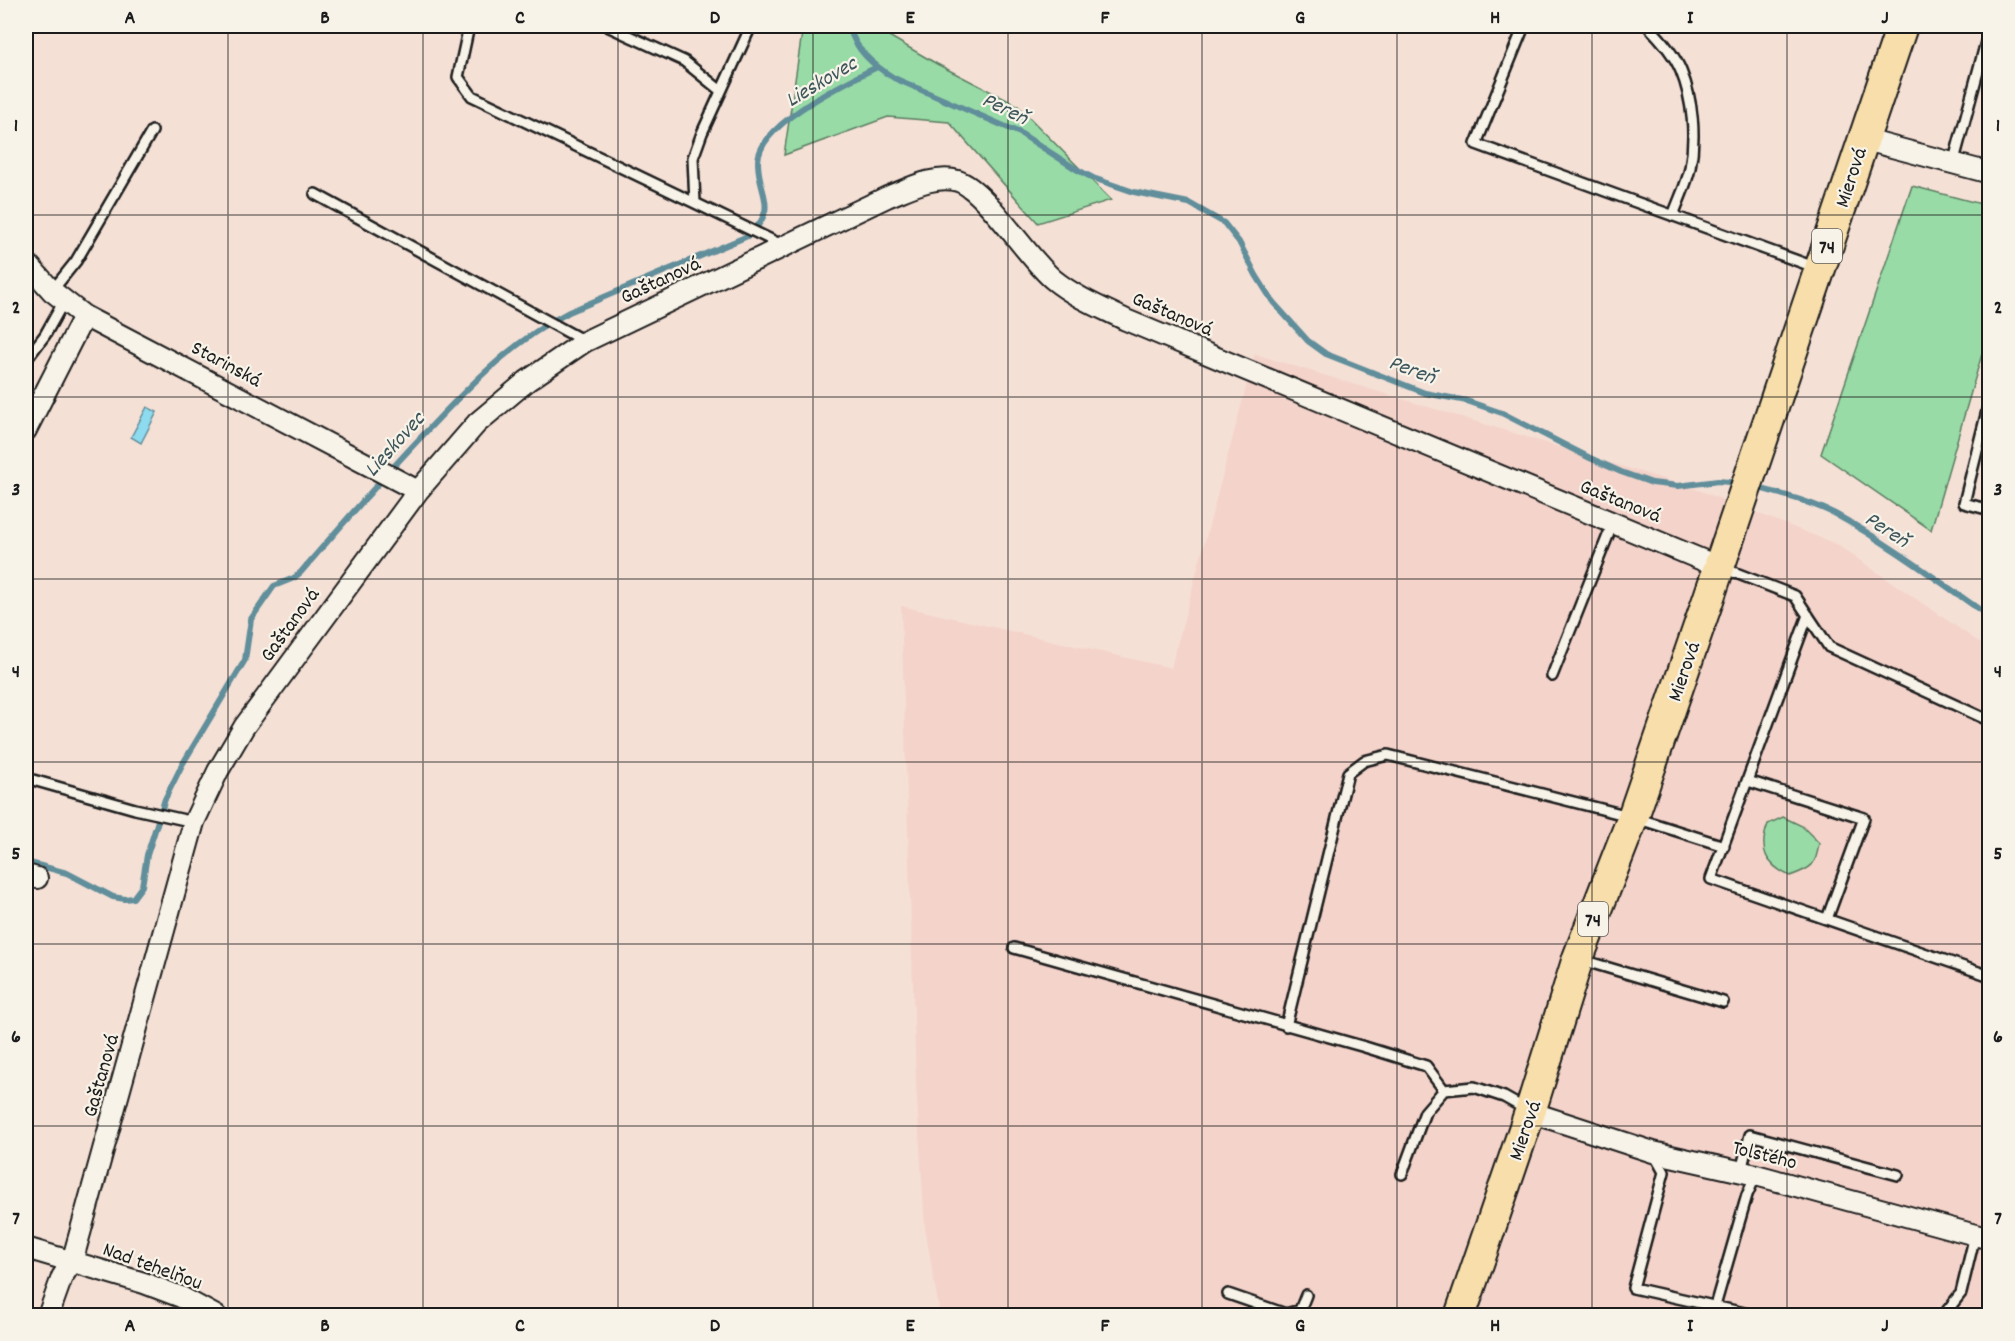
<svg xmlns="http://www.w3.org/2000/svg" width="2015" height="1341" viewBox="0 0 2015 1341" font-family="Dekko,sans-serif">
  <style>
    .built { fill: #f4d3ca }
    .green { fill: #98dba6; stroke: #5a7c61; stroke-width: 1.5 }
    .water { fill: #8edaee; stroke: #608e9a; stroke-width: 1.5 }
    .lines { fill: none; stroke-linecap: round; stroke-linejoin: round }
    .stream { stroke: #608e9a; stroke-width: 6 }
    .lane-casing { stroke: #1c1c1c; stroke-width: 14 }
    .street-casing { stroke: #1c1c1c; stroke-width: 24 }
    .primary-casing { stroke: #1c1c1c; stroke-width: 34 }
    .lane { stroke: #f7f3e8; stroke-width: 9 }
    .street { stroke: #f7f3e8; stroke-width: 20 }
    .primary { stroke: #f8deab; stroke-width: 30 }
    .grid { fill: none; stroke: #1c1c1c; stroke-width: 1.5; stroke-opacity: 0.55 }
    .labels { text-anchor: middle; stroke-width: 4.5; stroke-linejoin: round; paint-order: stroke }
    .shield { fill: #f7f3e8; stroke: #5e5c59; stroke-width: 1.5 }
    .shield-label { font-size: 20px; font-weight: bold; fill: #1c1c1c }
    .street-label { font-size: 21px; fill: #1c1c1c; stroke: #f7f3e8 }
    .water-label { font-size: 22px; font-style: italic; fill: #3e555b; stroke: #f7f3e8 }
    .neatline { fill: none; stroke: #1c1c1c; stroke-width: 2 }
    .grid-label { font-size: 20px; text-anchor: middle; font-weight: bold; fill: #1c1c1c }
  </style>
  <rect width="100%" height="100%" fill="#f5e0d6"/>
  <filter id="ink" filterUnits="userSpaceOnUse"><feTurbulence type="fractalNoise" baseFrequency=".0167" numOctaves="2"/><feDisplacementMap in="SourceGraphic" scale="12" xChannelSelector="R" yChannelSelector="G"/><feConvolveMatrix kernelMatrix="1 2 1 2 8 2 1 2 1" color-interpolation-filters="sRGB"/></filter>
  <g filter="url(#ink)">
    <path class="built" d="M1255,354L1693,488L1836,544L1989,649V1315H940L925,1228L916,1083L901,606L1171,668Z"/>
    <path class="green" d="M803,26H888L889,36L937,64L1017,105L1111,200L1038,223L949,122L888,117L784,155Z
      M1912,186L1989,206V330L1931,530L1821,454Z
      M1783,817L1802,826L1819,843C1816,866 1812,868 1790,876C1766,865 1758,850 1768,824Z"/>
    <path class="water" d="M147,407L157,412L141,443L131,437Z"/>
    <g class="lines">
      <path class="stream" d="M849,26C855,50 873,65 894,78L1020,133L1076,169L1093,178L1134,192L1189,203L1224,223L1239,242L1256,275L1273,302L1308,341L1326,354L1425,393L1467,401L1502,413L1590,458L1621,472L1652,483L1678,486L1718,481L1740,483
        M1756,487C1782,495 1810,501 1835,514C1888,543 1940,582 1990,617
        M26,862L67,873L113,897L125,899L133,898L142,886L147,855L165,799L182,765L245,660L251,619L274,586L294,578L301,572C341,526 381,479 423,435C467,388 511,342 569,312L750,235C779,205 759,197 758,163C757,124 847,82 877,67"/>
      <g class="lane-casing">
        <path id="lane" d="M469,26L458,77L472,96L695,203
          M607,26L684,61L721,91
          M751,26L702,133L693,158L695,203L784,246
          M1524,26L1476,144L1817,268
          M1648,26C1661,39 1674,54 1681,71C1693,100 1696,137 1690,168C1687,184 1678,201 1673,216
          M1953,164L1986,42
          M315,194L584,341
          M52,291L76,261L152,131
          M26,360L45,335L64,301
          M1990,399L1964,503L1990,510
          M1723,568L1795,596L1829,647L1990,721
          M1808,615L1711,879L1990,976
          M1552,676L1613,523
          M26,778L135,809L194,822
          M1748,781L1864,818L1827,919
          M1014,948L1365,1047L1426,1066L1444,1090
          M1582,960L1723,1002
          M1286,1026L1348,773L1364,761L1388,755L1633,817L1724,846
          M1654,1154L1664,1172L1633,1288L1758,1316
          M1741,1171L1750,1135L1898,1175
          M1402,1174L1425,1112L1444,1090L1474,1087L1504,1097L1527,1110
          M1228,1294L1286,1314L1300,1310L1306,1295
          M1715,1306L1747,1195L1756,1175
          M1943,1316L1961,1293L1975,1235"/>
      </g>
      <g class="street-casing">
        <path id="street" d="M1862,139L1990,173
          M26,262L52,291L84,316L418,491
          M26,430L84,316
          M26,875L37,878
          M1530,1112L1653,1152L1756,1175L1990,1239
          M26,1248L144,1283L181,1297L216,1316
          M48,1316L62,1277L72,1262L194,822L218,771L244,727L418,491L477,423L527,381L584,342L887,197C908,189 935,174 958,181C986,190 1027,258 1054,280C1075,297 1102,308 1126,320L1719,567"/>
      </g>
      <g class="primary-casing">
        <path id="primary" d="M1460,1316L1530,1112L1578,958L1633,817L1708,600L1902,26"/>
      </g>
      <use href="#lane" class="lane"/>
      <use href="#street" class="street"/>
      <use href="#primary" class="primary"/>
    </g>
  </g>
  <path class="grid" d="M228,26V1316M423,26V1316M618,26V1316M813,26V1316M1008,26V1316M1202,26V1316M1397,26V1316M1592,26V1316M1787,26V1316M26,215H1990M26,397H1990M26,579H1990M26,762H1990M26,944H1990M26,1126H1990"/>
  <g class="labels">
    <g class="shield">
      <rect x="1812" y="229" width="30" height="34" rx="4.5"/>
      <rect x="1578" y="902" width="30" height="34" rx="4.5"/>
    </g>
    <g class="shield-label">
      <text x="1827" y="253">74</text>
      <text x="1593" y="926">74</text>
    </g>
    <g class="street-label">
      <text transform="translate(1850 177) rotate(-72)" y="7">Mierová</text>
      <text transform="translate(660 279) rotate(-25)" y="7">Gaštanová</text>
      <text transform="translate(1173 313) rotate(23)" y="7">Gaštanová</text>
      <text transform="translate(227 363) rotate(28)" y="7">Starinská</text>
      <text transform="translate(1621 500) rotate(22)" y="7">Gaštanová</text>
      <text transform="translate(289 624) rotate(-54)" y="7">Gaštanová</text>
      <text transform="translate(1683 671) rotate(-71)" y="7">Mierová</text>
      <text transform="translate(100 1075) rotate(-74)" y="7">Gaštanová</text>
      <text transform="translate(1524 1130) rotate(-71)" y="7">Mierová</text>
      <text transform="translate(1765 1154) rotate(14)" y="7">Tolstého</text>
      <text transform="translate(153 1265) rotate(20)" y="7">Nad tehelňou</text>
    </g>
    <g class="water-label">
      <text transform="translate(820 80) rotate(-31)" y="8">Lieskovec</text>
      <text transform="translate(1006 107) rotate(26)" y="8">Pereň</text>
      <text transform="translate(1413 368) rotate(20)" y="8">Pereň</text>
      <text transform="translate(393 443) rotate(-48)" y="8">Lieskovec</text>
      <text transform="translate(1888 528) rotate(33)" y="8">Pereň</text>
    </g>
  </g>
  <rect width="2015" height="1341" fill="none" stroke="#f7f3e8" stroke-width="66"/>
  <rect x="33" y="33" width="1949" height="1275" class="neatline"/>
  <g class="grid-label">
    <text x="130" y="23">A</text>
    <text x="325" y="23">B</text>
    <text x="520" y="23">C</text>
    <text x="715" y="23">D</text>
    <text x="910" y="23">E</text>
    <text x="1105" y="23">F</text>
    <text x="1300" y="23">G</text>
    <text x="1495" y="23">H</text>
    <text x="1690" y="23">I</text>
    <text x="1885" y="23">J</text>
    <text x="16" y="131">1</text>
    <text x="1998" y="131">1</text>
    <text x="16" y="313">2</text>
    <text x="1998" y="313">2</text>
    <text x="16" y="495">3</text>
    <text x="1998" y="495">3</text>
    <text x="16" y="677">4</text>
    <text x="1998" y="677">4</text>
    <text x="16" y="859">5</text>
    <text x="1998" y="859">5</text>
    <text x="16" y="1042">6</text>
    <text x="1998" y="1042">6</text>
    <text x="16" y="1224">7</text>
    <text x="1998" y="1224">7</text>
    <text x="130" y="1331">A</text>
    <text x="325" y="1331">B</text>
    <text x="520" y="1331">C</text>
    <text x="715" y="1331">D</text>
    <text x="910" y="1331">E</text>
    <text x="1105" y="1331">F</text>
    <text x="1300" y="1331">G</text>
    <text x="1495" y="1331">H</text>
    <text x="1690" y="1331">I</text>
    <text x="1885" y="1331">J</text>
  </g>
</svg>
